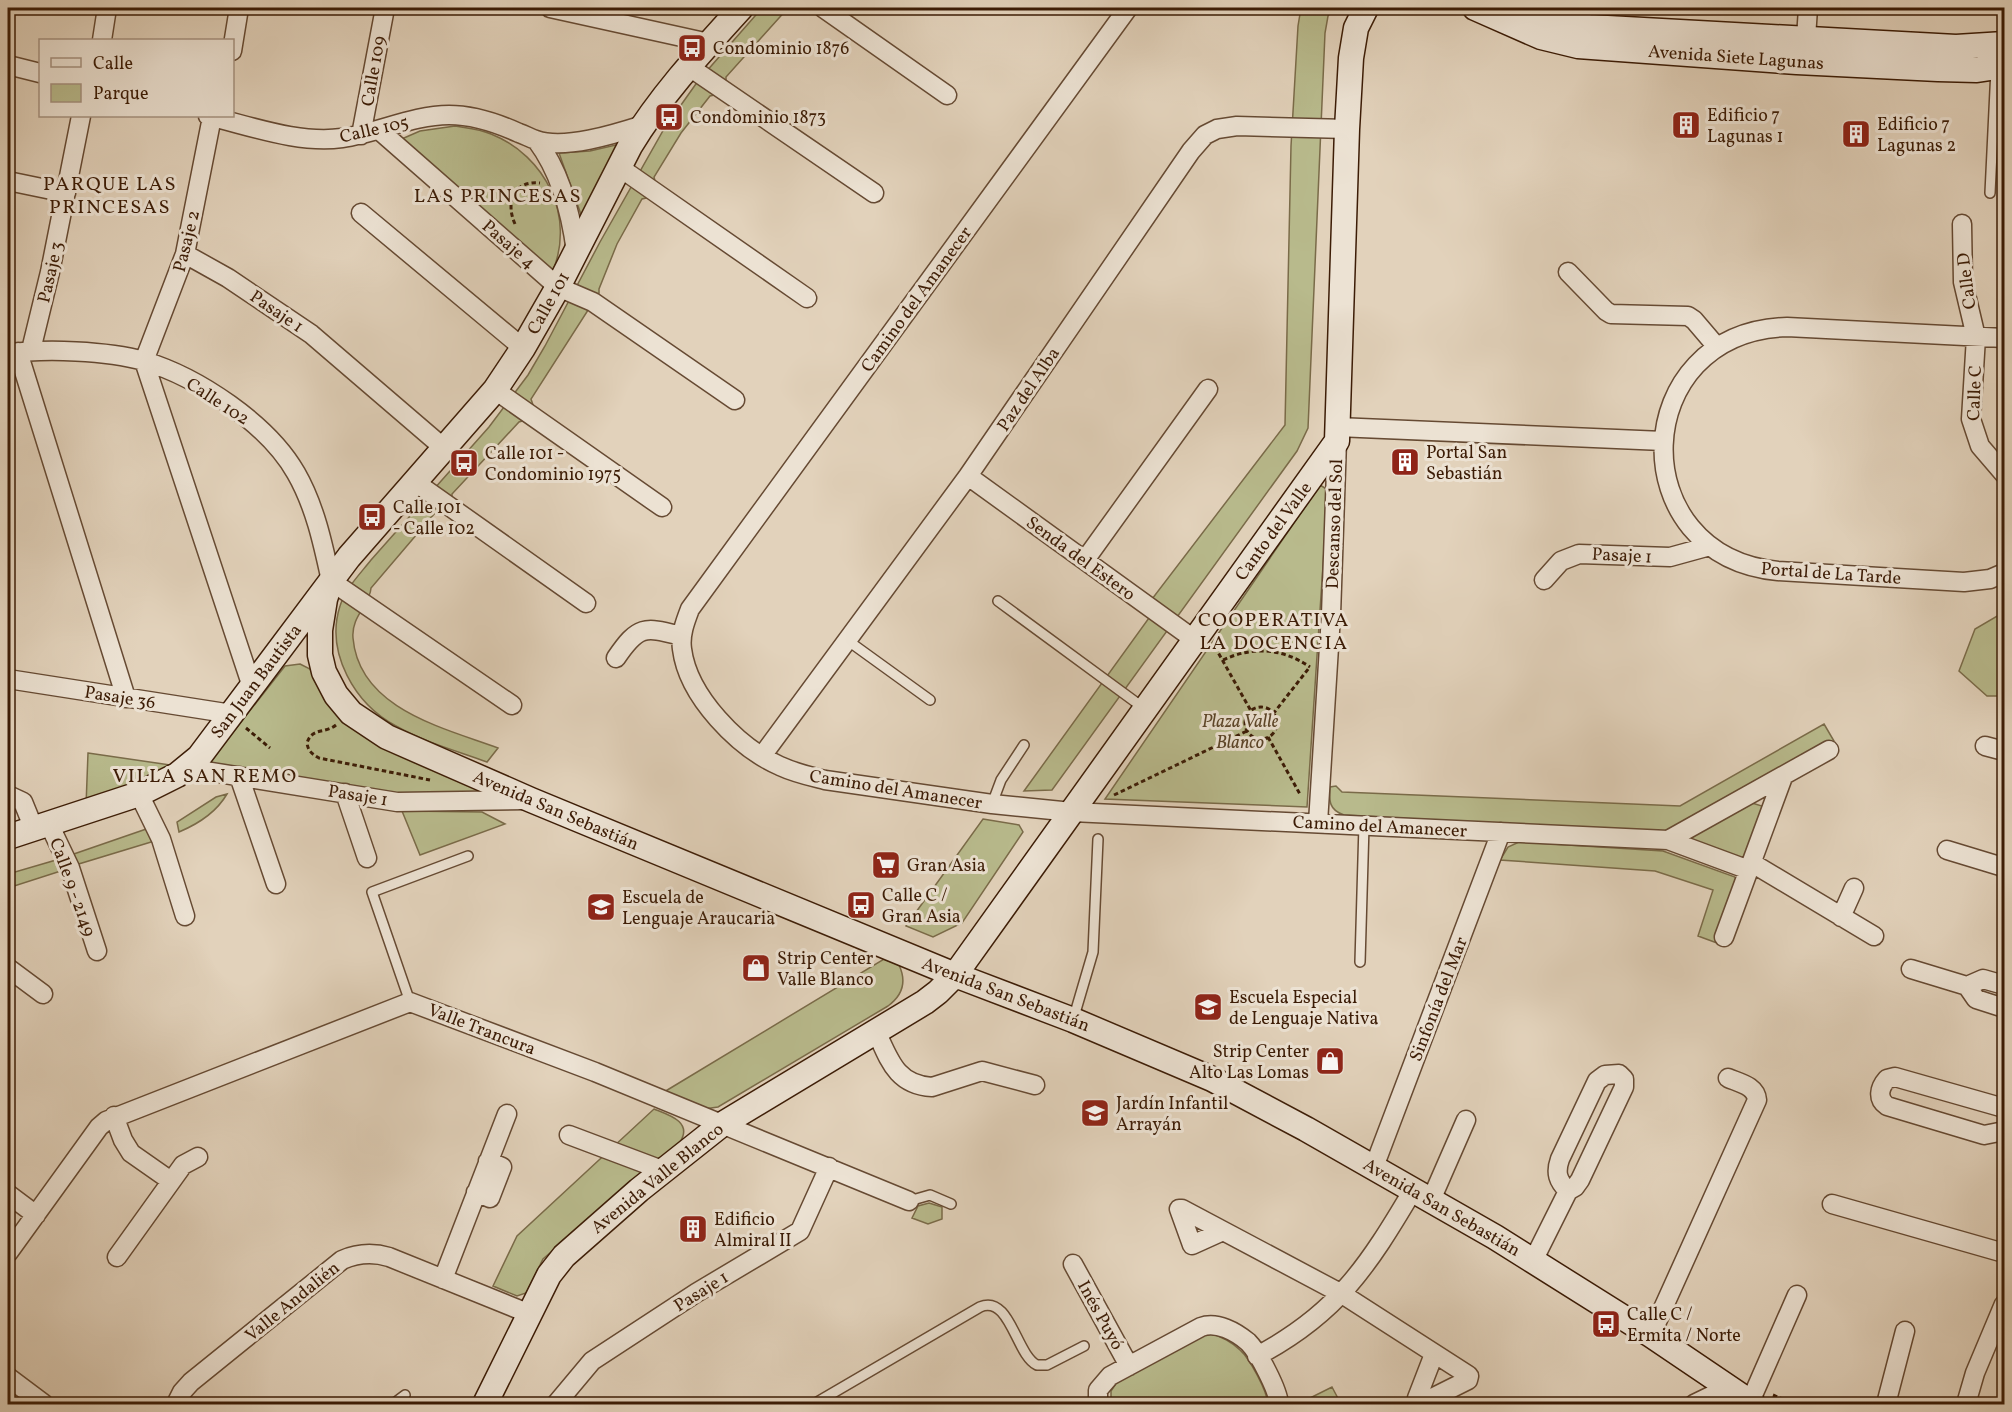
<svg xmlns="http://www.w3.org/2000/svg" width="2012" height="1412" viewBox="0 0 2012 1412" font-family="Vollkorn,serif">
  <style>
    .green { fill: #b8ba8c; stroke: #7a6b49; stroke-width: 1.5 }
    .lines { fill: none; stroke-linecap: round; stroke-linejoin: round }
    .lane-casing { stroke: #664a33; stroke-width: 12 }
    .street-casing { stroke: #664a33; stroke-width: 21 }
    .secondary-casing { stroke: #3c1c06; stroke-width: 27 }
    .path { stroke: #3c1c06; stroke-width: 3; stroke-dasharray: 4.5 3; stroke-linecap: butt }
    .lane { stroke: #ece2d3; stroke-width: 9 }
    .street { stroke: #ece2d3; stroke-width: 18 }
    .secondary { stroke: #ece2d3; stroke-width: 24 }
    .labels { text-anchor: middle; stroke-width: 6; stroke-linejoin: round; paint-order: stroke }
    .poi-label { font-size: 18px; fill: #3c1c06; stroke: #ece2d3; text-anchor: start }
    .street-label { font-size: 18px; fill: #3c1c06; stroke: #ece2d3 }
    .park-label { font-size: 18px; font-style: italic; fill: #5b4428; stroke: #ece2d3 }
    .neighbourhood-label { font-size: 20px; letter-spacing: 1.5px; fill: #3c1c06; stroke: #ece2d3 }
  </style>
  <rect width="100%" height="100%" fill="#e2d2bb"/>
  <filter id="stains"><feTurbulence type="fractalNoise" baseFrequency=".00333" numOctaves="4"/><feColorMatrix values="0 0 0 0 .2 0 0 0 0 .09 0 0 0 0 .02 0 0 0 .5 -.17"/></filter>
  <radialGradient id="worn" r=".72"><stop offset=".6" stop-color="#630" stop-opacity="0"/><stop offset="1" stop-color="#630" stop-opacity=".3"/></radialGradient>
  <path class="green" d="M762,8H788L726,77V81L714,95L710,96L681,133L654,177L655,181L646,198L642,199L617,244L599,289V293L531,399L533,405L522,421L519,422L452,494V497L440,512L435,513L371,588C370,605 351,616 353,638C359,709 444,728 498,748L487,762C457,751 424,742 396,726C355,704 325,653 340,606C345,589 360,574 371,560L489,427L528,375L545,346L600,242L664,129L698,81Z
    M1301,8H1333L1328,16L1325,33L1308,428L1297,451L1052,790L1024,791L1149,618L1152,599L1285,425L1291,146L1298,26Z
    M455,126C467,128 480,129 491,134C546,156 576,217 552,273L397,141L420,131Z
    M620,144L583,220L559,153L590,151Z
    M1320,485L1328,490L1307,807L1105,799Z
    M2004,612V696H1987L1959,671L1975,629Z
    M300,664L310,669L320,690L500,796L430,797L367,792L208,764L285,666Z
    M1824,724L1834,741L1672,833L1344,815C1329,810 1329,801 1330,787L1336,786L1342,792L1680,806Z
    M88,753L184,767L86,806Z
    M227,794C216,813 198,824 179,832L177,822L216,797Z
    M1752,803L1762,806L1766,815L1742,861L1682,837Z
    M402,811L482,812L505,824L420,855Z
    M983,819L1019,825L1023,832L962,923L933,937L906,926Z
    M155,826L161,839L72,866L68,856Z
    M1519,842L1663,851L1735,877L1739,883L1717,943L1698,936L1713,890L1655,871L1500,860L1508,847Z
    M63,858L67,869L8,888V874Z
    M884,959L899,965C907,982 903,995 888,1006L718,1107L704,1109L664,1092Z
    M654,1109C669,1115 693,1122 680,1142L543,1259L526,1293L517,1296L493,1286L517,1236Z
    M929,1203L942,1207V1219L928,1224L912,1218L918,1206Z
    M1211,1334C1221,1336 1233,1343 1240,1350C1250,1359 1267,1391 1268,1404H1111V1391L1117,1382L1200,1336Z
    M1332,1387L1341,1404H1298Z"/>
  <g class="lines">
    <g class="lane-casing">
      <path id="lane" d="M1990,193L1996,69
        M998,601L1145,709
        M847,640L930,700
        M992,804L1001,780L1024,745
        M1360,962L1364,825
        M410,1002L372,892L468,856
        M1073,1020L1093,952L1098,839
        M909,1201L930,1195L951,1204
        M393,1404L405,1395
        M814,1404L980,1307C1010,1294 1016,1355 1037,1365H1047L1084,1346"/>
    </g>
    <g class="street-casing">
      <path id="street" d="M550,8L709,43
        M823,8L947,95
        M1128,8L690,609C685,622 680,635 682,649C688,697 739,748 780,766C795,773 809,776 825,780L992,804L1072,812L1668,840L1749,870
        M102,40L107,8
        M1802,49L1806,38L1808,8
        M232,51L239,8
        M8,65L40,73
        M688,66L874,193
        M208,116C251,126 298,144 342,138C378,133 413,115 449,115C473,115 497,123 519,133C525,135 530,138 536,140C564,150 615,134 643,125
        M212,117L185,254L144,361L252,687
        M379,130L558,287L593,302L735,400
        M361,135L385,8
        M537,141C561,173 571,213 576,252
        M619,167L807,298
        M8,181L66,193
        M361,213L523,348
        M1962,224L1963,282L1976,337L1971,419L1980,446L2004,474
        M185,254L228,278L311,334L445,449
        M1568,272L1606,311L1611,314L1688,316L1694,320L1717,347
        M2004,338L1787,327C1627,332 1621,556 1778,571L1964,582L1990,579L2004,573
        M31,350L50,272L81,116
        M18,352L126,698
        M8,354C44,348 108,351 144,361C198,377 268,424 296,473C315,506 323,544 331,581L512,705
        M495,390L662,507
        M1337,427L1663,441
        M968,476L1195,640
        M415,482L586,603
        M1085,560L1208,389
        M1544,580L1561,561L1579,554L1670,557L1710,546
        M616,658C639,624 645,627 682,636
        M8,679L232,714
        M1985,746L2004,751
        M762,756L968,476L1191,151L1205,135L1217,129L1237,126L1347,129
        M187,768L397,802L528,800
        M239,776L276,884
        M345,793L367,858
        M139,794L161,839L185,916
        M8,795L23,802L34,829
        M1318,823L1331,615L1337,441
        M49,824L70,868L97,951
        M1668,840L1829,750
        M1947,850L2003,867L2004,869
        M1752,863L1874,936
        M1841,917L1854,888
        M1724,937L1783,777
        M8,968L43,994
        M1911,969L1967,986L1976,999L2004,1008
        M1967,986L1983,979L2004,985
        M876,1031C889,1059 896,1085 932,1087L982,1071L1035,1085
        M2004,1108L1895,1077L1887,1079C1879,1088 1877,1099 1887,1106L1984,1135L2004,1131
        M114,1116L123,1140L131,1153L171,1181
        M569,1135L662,1170
        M1374,1167L1501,832
        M476,1192L490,1198L502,1167L488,1161
        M8,1194L36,1215
        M1431,1200L1466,1120
        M1832,1204L2004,1253
        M1223,1231L1192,1245L1179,1209H1182L1342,1294L1468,1375L1469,1376L1468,1380L1420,1404L1417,1398L1434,1354
        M8,1253L99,1127L106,1121L410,1002L595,1072L909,1201
        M117,1257L183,1165L198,1157
        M1533,1261L1568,1191L1575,1187L1580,1180L1624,1087V1079L1619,1074L1605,1075L1597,1081L1560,1159C1555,1173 1558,1181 1568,1191
        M1073,1264L1129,1366
        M443,1279L507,1114
        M1651,1335L1757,1100C1756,1086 1740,1083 1728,1078
        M1257,1356C1337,1314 1368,1266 1413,1190
        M8,1377L44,1404
        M1750,1402L1797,1295
        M176,1404L182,1392L191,1382L342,1260C358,1253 372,1252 389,1257L530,1314
        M556,1404L592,1361L696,1293L800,1231L829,1167
        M1098,1404V1390L1110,1376L1201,1327C1217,1321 1236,1332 1248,1342C1259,1353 1278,1390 1279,1404
        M1694,1404L1727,1388
        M1886,1404L1905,1331
        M1966,1404L1975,1373L2004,1304"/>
    </g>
    <g class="secondary-casing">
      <path id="secondary" d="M1475,8L1541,37L1578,46L1797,62L1938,69L1977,70L2004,66
        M1520,8L1563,22L1589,27L1956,47L2004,44
        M331,581L325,599L320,630V655L324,672L336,695L351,713L387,737L531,800L955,975L1073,1020L1212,1079L1306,1129L1495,1237L1651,1335L1753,1404
        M8,837L139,794L177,775L199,757L349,557L495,390L523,348L558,287L630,146C661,95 701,52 741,8
        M485,1404L549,1275L564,1256L639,1190L721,1125L925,1002L938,992L955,975L1337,441L1347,129L1351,58L1356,28L1366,8"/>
    </g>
    <path class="path" d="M515,224C505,202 514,180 540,183
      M1215,647L1251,711
      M1223,660C1253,646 1282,648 1310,667
      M1245 723a16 16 0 1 1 32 0a16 16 0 1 1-32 0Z
      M1273,714L1309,668
      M336,725C325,734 312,727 307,743C308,751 312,754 319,758L430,780
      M246,728L270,748
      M1268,737L1301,796
      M1114,795L1247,731
      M1773,1395L1794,1404"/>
    <use href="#lane" class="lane"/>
    <use href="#street" class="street"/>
    <use href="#secondary" class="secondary"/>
  </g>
  <defs>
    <g id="bus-square" transform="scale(1.5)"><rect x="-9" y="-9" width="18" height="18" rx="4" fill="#8f2418" stroke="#ece2d3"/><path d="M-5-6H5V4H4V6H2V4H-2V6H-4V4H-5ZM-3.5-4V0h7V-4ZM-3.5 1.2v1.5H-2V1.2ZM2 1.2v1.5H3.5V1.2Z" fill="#fff"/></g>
    <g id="building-square" transform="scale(1.5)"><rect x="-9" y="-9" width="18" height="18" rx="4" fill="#8f2418" stroke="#ece2d3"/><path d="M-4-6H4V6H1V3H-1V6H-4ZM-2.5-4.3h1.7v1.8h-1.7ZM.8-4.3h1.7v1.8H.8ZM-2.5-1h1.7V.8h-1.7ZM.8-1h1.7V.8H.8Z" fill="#fff"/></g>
    <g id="supermarket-square" transform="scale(1.5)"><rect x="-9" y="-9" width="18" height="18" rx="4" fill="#8f2418" stroke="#ece2d3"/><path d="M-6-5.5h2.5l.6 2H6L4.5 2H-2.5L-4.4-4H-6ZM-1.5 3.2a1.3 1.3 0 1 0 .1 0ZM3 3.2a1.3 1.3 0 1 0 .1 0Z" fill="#fff"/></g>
    <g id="school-square" transform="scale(1.5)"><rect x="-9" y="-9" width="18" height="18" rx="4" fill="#8f2418" stroke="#ece2d3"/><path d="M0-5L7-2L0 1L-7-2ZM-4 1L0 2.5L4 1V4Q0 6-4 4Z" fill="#fff"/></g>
    <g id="shop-square" transform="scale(1.5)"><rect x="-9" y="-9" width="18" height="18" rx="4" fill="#8f2418" stroke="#ece2d3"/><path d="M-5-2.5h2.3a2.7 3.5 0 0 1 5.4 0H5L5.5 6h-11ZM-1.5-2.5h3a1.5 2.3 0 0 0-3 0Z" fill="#fff"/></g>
  </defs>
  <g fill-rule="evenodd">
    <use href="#bus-square" x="692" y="48"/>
    <use href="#bus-square" x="669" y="117"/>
    <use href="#building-square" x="1686" y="125"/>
    <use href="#building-square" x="1856" y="134"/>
    <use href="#building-square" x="1405" y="462"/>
    <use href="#bus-square" x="464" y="463"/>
    <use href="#bus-square" x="372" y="517"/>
    <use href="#supermarket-square" x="886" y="865"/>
    <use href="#bus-square" x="861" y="905"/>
    <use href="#school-square" x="601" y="907"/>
    <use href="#shop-square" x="756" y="968"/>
    <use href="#school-square" x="1208" y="1007"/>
    <use href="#shop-square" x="1330" y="1061"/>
    <use href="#school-square" x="1095" y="1113"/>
    <use href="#building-square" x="693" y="1229"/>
    <use href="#bus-square" x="1606" y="1324"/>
  </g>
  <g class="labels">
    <g class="poi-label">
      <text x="713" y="54">Condominio 1876</text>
      <text x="1707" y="121">Edificio 7<tspan x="1707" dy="21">Lagunas 1</tspan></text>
      <text x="690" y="123">Condominio 1873</text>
      <text x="1877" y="130">Edificio 7<tspan x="1877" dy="21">Lagunas 2</tspan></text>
      <text x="1426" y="458">Portal San<tspan x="1426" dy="21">Sebastián</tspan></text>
      <text x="485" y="459">Calle 101 -<tspan x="485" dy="21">Condominio 1975</tspan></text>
      <text x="393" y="513">Calle 101<tspan x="393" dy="21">- Calle 102</tspan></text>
      <text x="907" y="871">Gran Asia</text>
      <text x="882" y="901">Calle C /<tspan x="882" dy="21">Gran Asia</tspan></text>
      <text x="622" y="903">Escuela de<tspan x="622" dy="21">Lenguaje Araucaria</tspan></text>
      <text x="777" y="964">Strip Center<tspan x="777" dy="21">Valle Blanco</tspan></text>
      <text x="1229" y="1003">Escuela Especial<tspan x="1229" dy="21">de Lenguaje Nativa</tspan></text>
      <text x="1309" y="1057" text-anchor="end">Strip Center<tspan x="1309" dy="21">Alto Las Lomas</tspan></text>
      <text x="1116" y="1109">Jardín Infantil<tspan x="1116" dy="21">Arrayán</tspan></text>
      <text x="714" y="1225">Edificio<tspan x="714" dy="21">Almiral II</tspan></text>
      <text x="1627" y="1320">Calle C /<tspan x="1627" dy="21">Ermita / Norte</tspan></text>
    </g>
    <g class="street-label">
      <text transform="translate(1736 57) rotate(4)" y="6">Avenida Siete Lagunas</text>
      <text transform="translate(373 71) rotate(-80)" y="6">Calle 109</text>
      <text transform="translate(374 129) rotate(-13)" y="6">Calle 105</text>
      <text transform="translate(186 241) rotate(-76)" y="6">Pasaje 2</text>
      <text transform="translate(509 244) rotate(41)" y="6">Pasaje 4</text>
      <text transform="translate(50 272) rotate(-77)" y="6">Pasaje 3</text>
      <text transform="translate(1966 281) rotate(-97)" y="6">Calle D</text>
      <text transform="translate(916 299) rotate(-54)" y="6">Camino del Amanecer</text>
      <text transform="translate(548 303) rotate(-61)" y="6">Calle 101</text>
      <text transform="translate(277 311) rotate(34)" y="6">Pasaje 1</text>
      <text transform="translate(1028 389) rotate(-56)" y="6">Paz del Alba</text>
      <text transform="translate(1974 393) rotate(-88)" y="6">Calle C</text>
      <text transform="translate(218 401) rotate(33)" y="6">Calle 102</text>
      <text transform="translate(1334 524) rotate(-88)" y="6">Descanso del Sol</text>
      <text transform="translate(1273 531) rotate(-54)" y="6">Canto del Valle</text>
      <text transform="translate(1622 555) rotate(3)" y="6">Pasaje 1</text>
      <text transform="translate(1081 558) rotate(36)" y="6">Senda del Estero</text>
      <text transform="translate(1831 573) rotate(4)" y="6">Portal de La Tarde</text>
      <text transform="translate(256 681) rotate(-53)" y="6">San Juan Bautista</text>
      <text transform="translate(120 697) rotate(9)" y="6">Pasaje 36</text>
      <text transform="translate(896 789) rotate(9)" y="6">Camino del Amanecer</text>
      <text transform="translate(358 795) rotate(9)" y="6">Pasaje 1</text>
      <text transform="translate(556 810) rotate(23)" y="6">Avenida San Sebastián</text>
      <text transform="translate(1380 826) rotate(3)" y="6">Camino del Amanecer</text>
      <text transform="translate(73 887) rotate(70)" y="6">Calle 9 - 2149</text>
      <text transform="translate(1006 994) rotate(21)" y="6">Avenida San Sebastián</text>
      <text transform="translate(1438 999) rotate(-69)" y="6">Sinfonía del Mar</text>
      <text transform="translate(482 1029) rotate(21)" y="6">Valle Trancura</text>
      <text transform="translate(657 1178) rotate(-39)" y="6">Avenida Valle Blanco</text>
      <text transform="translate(1442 1207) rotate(30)" y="6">Avenida San Sebastián</text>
      <text transform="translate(701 1291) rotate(-32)" y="6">Pasaje 1</text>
      <text transform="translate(292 1301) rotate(-39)" y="6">Valle Andalién</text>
      <text transform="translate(1101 1315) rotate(61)" y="6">Inés Puyó</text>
    </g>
    <g class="park-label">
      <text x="1240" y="727">Plaza Valle<tspan x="1240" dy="21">Blanco</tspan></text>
    </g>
    <g class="neighbourhood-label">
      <text x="110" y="190">PARQUE LAS<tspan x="110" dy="23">PRINCESAS</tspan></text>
      <text x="498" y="202">LAS PRINCESAS</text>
      <text x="1274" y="626">COOPERATIVA<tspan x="1274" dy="23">LA DOCENCIA</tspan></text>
      <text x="205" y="782">VILLA SAN REMO</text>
    </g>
  </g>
  <rect width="2012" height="1412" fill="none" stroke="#e2d2bb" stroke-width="30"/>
  <rect x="9" y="9" width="1994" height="1394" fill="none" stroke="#3c1c06" stroke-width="3"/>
  <rect x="15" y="15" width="1982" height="1382" fill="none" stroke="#3c1c06" stroke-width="1.5"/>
  <rect x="39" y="39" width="195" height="78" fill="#ece2d3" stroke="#a69381" stroke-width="1.5"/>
  <rect x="51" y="58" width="30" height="9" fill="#ece2d3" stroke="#a69381" stroke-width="1.5"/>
  <text x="93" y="69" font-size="18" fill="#3c1c06">Calle</text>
  <rect x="51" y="84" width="30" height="18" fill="#b8ba8c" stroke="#a69381" stroke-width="1.5"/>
  <text x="93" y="99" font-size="18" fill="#3c1c06">Parque</text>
  <rect width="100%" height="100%" filter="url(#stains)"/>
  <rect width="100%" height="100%" fill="url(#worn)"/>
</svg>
